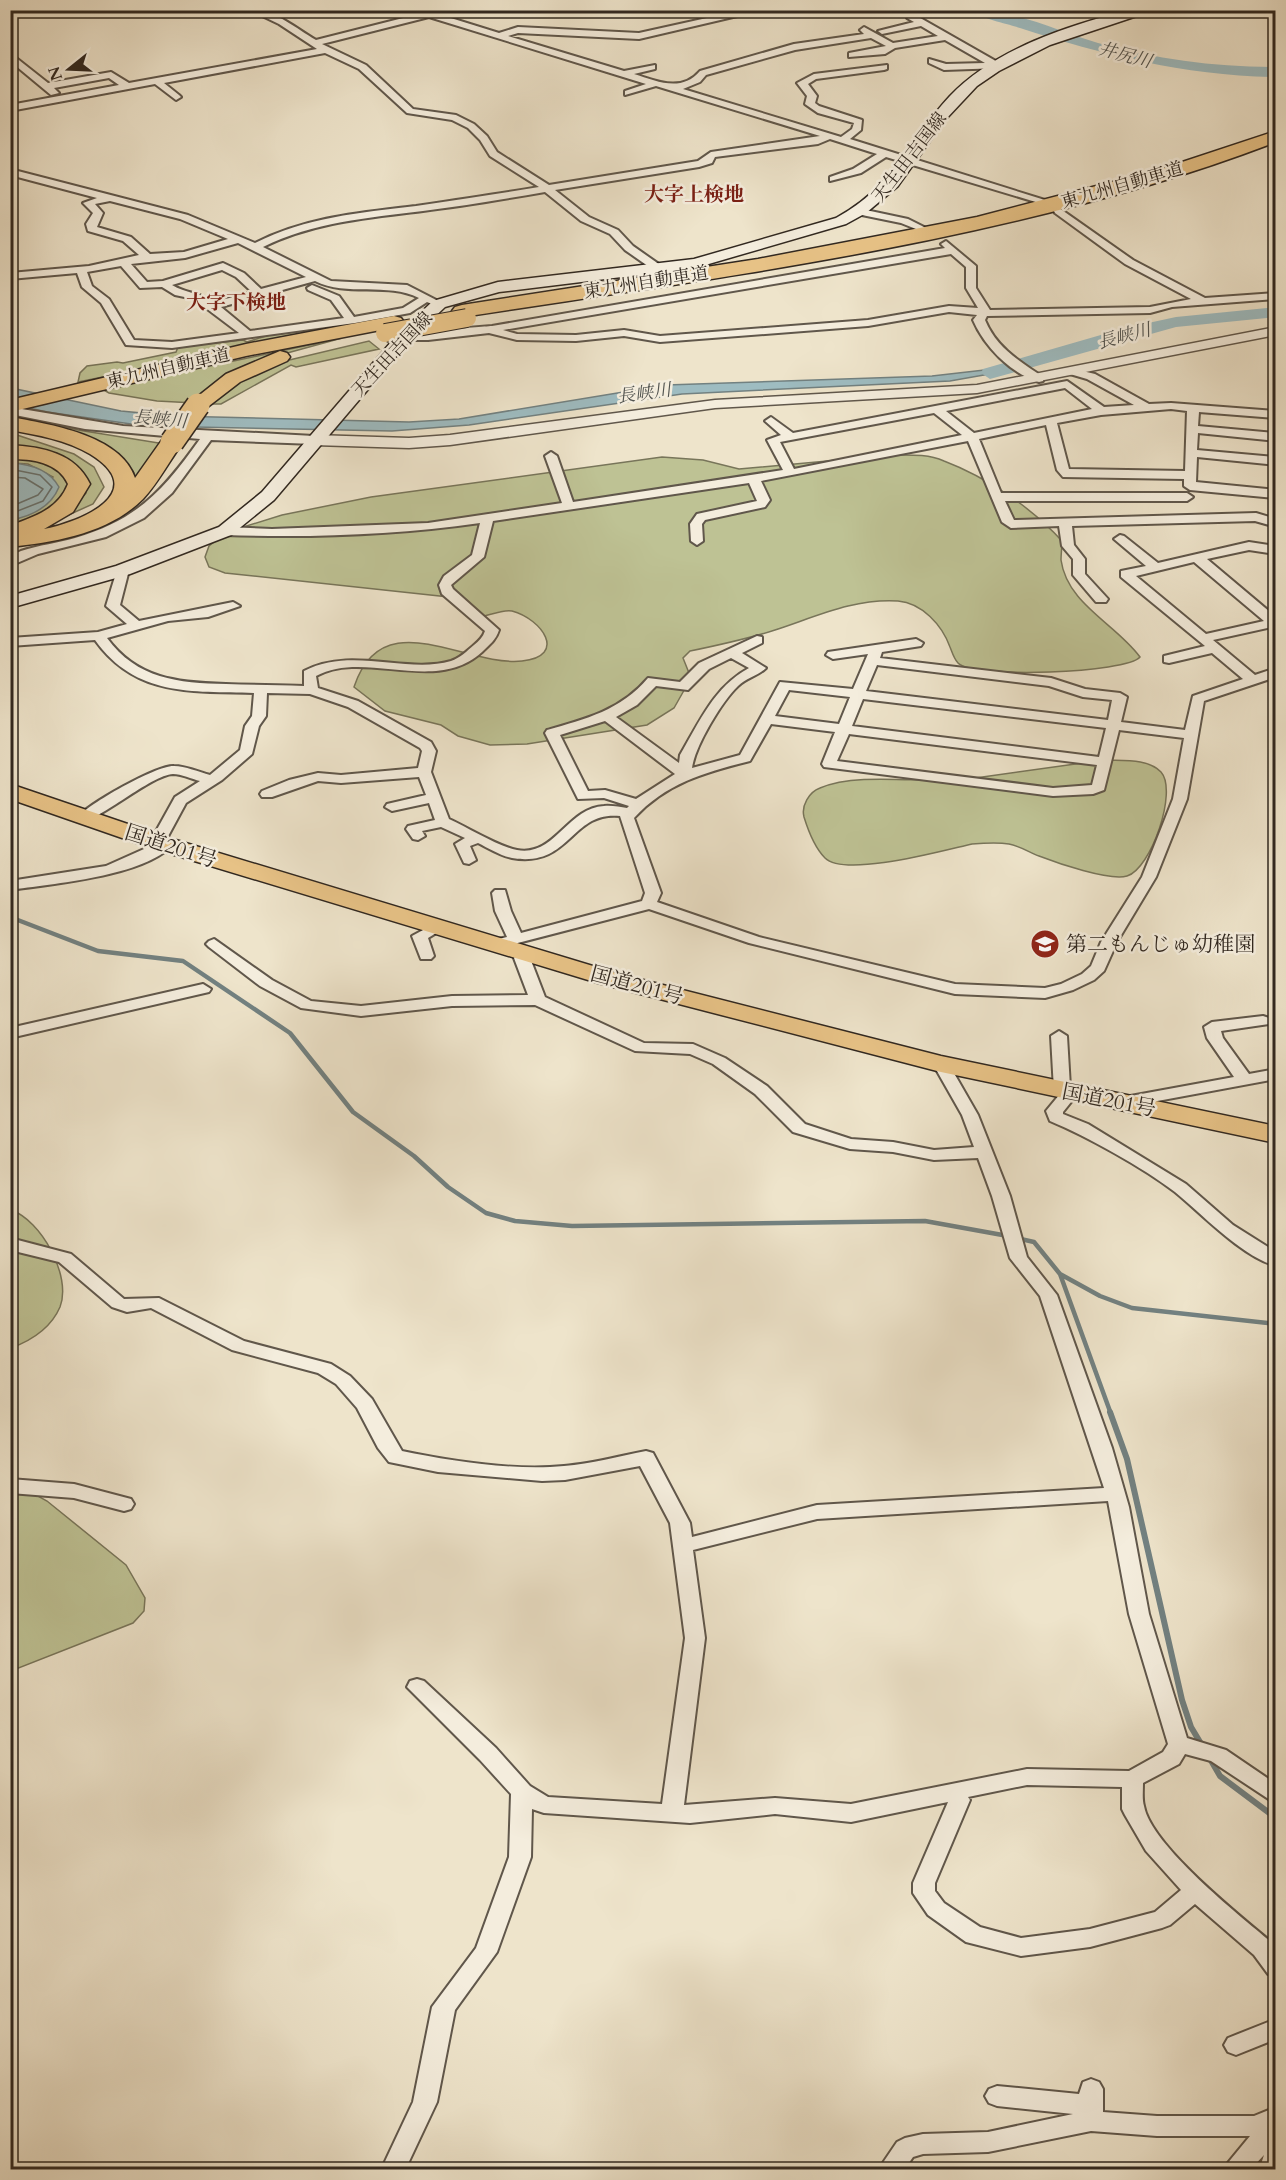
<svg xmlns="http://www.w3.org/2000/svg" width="1286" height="2180" viewBox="0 0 1286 2180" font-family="Cardo,'Noto Serif JP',serif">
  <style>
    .green { fill: #bec294; stroke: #78755a; stroke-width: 1.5 }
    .water { fill: #9ebcc1; stroke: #728181; stroke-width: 1.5 }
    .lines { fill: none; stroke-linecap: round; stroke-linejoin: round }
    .shore { stroke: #687270; stroke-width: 1.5 }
    .stream-far1 { stroke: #728181; stroke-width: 4.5 }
    .stream { stroke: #728181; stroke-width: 6 }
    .river { fill: #9ebcc1; fill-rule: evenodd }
    .minor-casing { stroke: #60574b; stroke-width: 4 }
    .tertiary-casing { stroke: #60574b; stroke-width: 3 }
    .secondary-casing { stroke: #312820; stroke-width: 3 }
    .trunk-casing { stroke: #312820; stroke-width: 3 }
    .motorway-casing { stroke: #312820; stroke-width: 3 }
    .minor { fill: #f4eddd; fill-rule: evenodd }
    .tertiary { fill: #f4eddd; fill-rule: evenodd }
    .secondary { fill: #f4eddd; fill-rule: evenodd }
    .trunk { fill: #e7c286; fill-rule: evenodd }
    .motorway { fill: #e7c286; fill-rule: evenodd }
    .motorway-bridge-far1-casing { stroke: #312820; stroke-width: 20; stroke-linecap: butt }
    .motorway-bridge-casing { stroke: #312820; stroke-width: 26; stroke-linecap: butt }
    .motorway-bridge-far1 { stroke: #e7c286; stroke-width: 18 }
    .motorway-bridge { stroke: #e7c286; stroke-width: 23 }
    .labels { text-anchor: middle; stroke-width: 5; stroke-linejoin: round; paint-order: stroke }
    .far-water-label { font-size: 18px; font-style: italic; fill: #525450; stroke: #f4eddd }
    .far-street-label { font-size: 18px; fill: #312820; stroke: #f4eddd }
    .far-quarter-label { font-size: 20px; font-weight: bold; fill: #7a1f14; stroke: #f4eddd }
    .street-label { font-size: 21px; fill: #312820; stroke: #f4eddd }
    .poi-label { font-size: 21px; fill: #312820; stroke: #f4eddd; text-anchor: start }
  </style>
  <rect width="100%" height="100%" fill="#eee4cb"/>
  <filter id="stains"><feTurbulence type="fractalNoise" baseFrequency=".00333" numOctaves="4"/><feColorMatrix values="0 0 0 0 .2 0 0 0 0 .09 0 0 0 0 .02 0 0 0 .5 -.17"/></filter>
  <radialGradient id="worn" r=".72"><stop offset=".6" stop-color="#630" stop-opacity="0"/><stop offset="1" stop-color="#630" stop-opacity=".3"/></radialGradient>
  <path class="green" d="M342,326L346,328L78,382L80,373L87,366L117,362L123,363L176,352L178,347L243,340L247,342L269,335Z
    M342,338L269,358L195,403L157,401L109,393L102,389Z
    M369,341L379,349L296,367L291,365L221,404H211L244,379L281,362Z
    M10,414L78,430L165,444L135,480L134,473L121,458Z
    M11,433L74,454L94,467L104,487L93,504L66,516L86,493L83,472L67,460L11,449Z
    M893,455C910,455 928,454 944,461C986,477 1031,507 1062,541C1062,547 1061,554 1061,560C1067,604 1116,624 1140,657C1127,673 973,679 958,663C954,659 952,652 950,647C942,625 922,603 898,601C855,598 815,617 775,630C747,639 719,645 690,651L683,658L691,678L674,708L647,725L527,744L490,745L458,736L441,725L385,711L354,687C382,601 464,667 522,661C568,656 542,619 512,611C504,609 490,615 481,617L458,598L225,573L209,567L205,557L209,546L219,538L237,529L282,515L371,497L662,457L703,460L739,469Z
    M11,456H21L59,468L71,485C59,513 38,517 11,525V520L18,519L53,477L28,464L11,463Z
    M1104,760C1122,761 1148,758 1161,772C1178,791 1151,869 1127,876C1109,881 1057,863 1039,856C1029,852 1019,846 1009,844C997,842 984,843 972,844C945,850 845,878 825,858C815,848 808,830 804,817C801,806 809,792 820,788C857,772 921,783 961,780Z
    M11,1210C41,1220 72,1276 60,1307C51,1328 30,1341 11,1348Z
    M11,1481L47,1501L126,1565L145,1598L144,1611L133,1623L11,1671Z"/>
  <path class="water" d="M1002,368L1018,369L950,381L682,394L469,425L392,431L145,426L47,412L11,404V388L121,411L173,416L409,422L459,419L666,385L932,376Z
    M11,463C30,464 49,469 59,487C51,507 32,516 11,520Z"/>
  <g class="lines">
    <path class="shore" d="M10,469L40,475L52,487L43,501L10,514
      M10,477L25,478L43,489L38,495L10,507"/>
    <path class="stream-far1" d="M10,917L98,951L183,961L290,1033L353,1112L414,1156L448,1187L486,1213L515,1221L572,1226L925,1221L1008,1236
      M1016,1238L1034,1242L1060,1274L1111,1414
      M1060,1274L1100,1296L1132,1308L1276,1324"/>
    <path class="stream" d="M1110,1412L1127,1459L1182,1700L1191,1727L1203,1747
      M1209,1757L1220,1776L1276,1818"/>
    <path class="river" d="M973,10C1016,10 1057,31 1098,43C1157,59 1214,67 1276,67V77C1186,76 1104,55 1020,28C1006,23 983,20 973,10Z
      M1276,307V317L1176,327L990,379L981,373L983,369L1125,328L1176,317Z"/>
    <g class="minor-casing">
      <path id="minor" d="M250,10C276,10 294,27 316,40L419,14L410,10H425L499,33L518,27L639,33L743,10H763L639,39L518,33L508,36L624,71L655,65V69L634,74C657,81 681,93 700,71L794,44L864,34L860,30L864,27L893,43L938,36L921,26L882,34L878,31L914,22L907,18V12L926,10L915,15L1001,64V68L944,70L929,63V59L946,64L985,63L945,40L895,48L885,54L849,57V53L886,46L871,38L795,50L706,75L700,82L683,89L841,137L852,129L854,123L818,113L805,104L807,96L797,83L814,74L887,65V69L884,70L816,79L808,84L817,96L815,103L819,106L862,120L861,130L850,139L1048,201L1039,203L886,157L861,173L830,181V177L853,169L877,154L830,139L818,144L715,157L712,163L699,167L555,190L589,217L618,230L633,246L663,267V271H655L625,250L610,234L581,221L545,192C505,199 464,206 423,211C367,218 314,222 263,247L331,281L407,285L444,304L439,307L427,302L410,313L355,323L172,348L126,345L101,303L82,287L77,273L10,279V273L89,266L139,255L123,241L88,231L86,224L93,213L83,203L97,198L10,175V169L188,215L255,243C307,217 358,213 416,206C457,200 498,194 539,187L490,156L480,140L468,128L452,120L407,113L359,69L325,53L164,83L179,95L181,97L176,100L155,84L10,111V105L119,85L109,78L54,88L59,93L51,95L10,61V53L48,83L111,72L129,83L317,49L279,24ZM429,17L646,84L625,91V95L656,86L820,136L711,152L698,161L549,185L497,152L487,136L474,124L456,115L413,109L366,65L322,44ZM110,201L180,219L228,239L184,252L150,254L131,237L97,227L103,213L95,204ZM238,243L306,277L261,289L244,273L223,263L163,281L147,282L131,264L185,258ZM121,266L140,288L162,287L175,295L194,299L239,333L172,342L134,340L109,299L92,286L87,272ZM222,270L236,277L252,292L214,302C201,293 185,293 172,285ZM315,281C347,297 387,282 419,298L403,308L354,317L339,296L312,285L307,288L308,290L331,300L344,318L250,331L221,307Z
        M1059,208L1133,260L1205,298L1276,293V299L1172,307L1150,313L987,316L985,320C996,347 1019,361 1043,377V381L1039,382C1011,374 984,346 973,320L977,315L949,312L868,326L660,342L624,336L576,341L517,340L489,333L428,340H404L398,337C403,333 478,327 492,326L945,248L941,244L946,241L976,266V288L990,310L1150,307L1191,299L1125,264L1055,213L1054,211ZM951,254L966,267V288L978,308L949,306L868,320L660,336L624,330L576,335L517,334L503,330Z
        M861,209L908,219L926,228L921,231L901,223L857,214L856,212Z
        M1074,369L1095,374L1149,404L1171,403L1276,411V418L1199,412L1198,426L1276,433V441L1198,433L1197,450L1276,457V465L1197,457L1196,482L1276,490V498L1190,490L1184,486V479L1063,477L1057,470L1046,425L979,439L1001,493H1187L1193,497L1187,501H1005L1014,520L1256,513L1276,519V527L1255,521L1072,526L1074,545L1085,559V574L1108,599L1106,602H1096L1073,575V559L1062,546L1059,526L1011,528L1002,522L968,441L761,481L770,500L765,507L705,520L702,524L703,541L697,545L691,541L690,524L697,514L757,501L749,483L493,521L484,557L451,585L453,589L499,630C496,640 489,645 482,652C435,695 365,649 316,676L318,688L358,701L431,742L436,751L431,772L449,819C469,828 497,846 517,850C555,857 567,808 604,806C611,805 620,807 627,808L629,806L604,798L578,799L545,733L547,730C586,719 621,710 648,678L680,682L699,663L757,636L762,637V643L742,653L766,668C758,676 746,678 738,686C722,701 695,746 692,768L740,755L780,682L853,689L868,654L833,659L826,655L828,652L916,639L923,643L921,646L882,652L880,658L1051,678L1085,689L1120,693L1127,697L1121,722L1185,730L1193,696L1243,679L1212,653L1169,663L1164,662V656L1205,646L1121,577V571L1146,566L1114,539L1120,535L1124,536L1158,563L1249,542L1276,546V554L1249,550L1207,559L1276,617V626L1213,640L1255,675L1276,668V677L1204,701L1187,799L1156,877L1117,942L1104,971L1094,980L1073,990L1045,998L955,994L749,943L649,909L495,949L490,947L487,944L490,941L507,937L495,911L492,893L495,890H505L511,911L521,933L642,901L645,893L620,816C570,811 571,868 512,858C501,856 488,848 478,843L470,846L476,860L469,864L464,863L455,844L465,838L441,827L422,831L425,836L418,840L413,839L406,829L408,826L435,820L429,803L392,811L385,807L387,804L426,795L419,777L341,783L318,781L272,797H262L260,794L262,791L289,780L318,773L341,775L418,768L422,751L420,748L348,707L310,694L267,693L266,716L259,726L252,754L222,780L186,803L166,840L171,841L173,844C147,876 51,884 10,890V881L106,866L153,845L150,842L175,797L200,781C192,779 181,774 173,774C150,775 95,825 79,821L77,818C88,804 157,765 174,766C185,766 199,772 210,775L240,750L245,726L252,716L254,693C191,691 136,697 95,640L10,646V638L98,632L127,624L106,606L118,567L123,566L129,570L120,605L139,621L233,602L240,606L208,617L168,621L107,638C137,679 178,683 226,684C252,685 277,685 304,686V671C351,646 407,674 451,661C460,658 467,651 474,645C479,641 483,637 485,631L442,594L439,585L444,576L472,555L480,523C396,535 310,538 225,535L219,531L225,527L272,529L428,523L562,503L545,456L551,452L557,456L573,502L783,470L767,440L781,435L765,421L771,417L793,433L1067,381L1104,407L1134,405L1087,379L1070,374V370ZM1065,388L1092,409L974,433L946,411ZM1171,409L1187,411L1185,471L1069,469L1057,423L1101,415ZM934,413L962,435L794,469L780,442ZM1194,562L1264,621L1206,634L1136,576ZM731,658L749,668C714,687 700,721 680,755L679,763L616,717L637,705L656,686L688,690L709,669ZM877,665L1049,686L1083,697L1112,700L1108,720L866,691ZM789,690L850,697L839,724L775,716ZM863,699L1106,728L1099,757L852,726ZM605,721L675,774L636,799L605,790L588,791L560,735ZM771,724L835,732L822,764L824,767L1053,796L1093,794L1104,790L1119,730L1184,738L1173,799L1142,877L1101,942L1091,966L1082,974L1061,984L1045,988L955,984L759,937L657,902L661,893L634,818C666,783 706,772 750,761ZM849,734L1097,765L1092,785L1053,788L837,761Z
        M10,407L123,426L314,436L320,440L314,444L211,440L172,493L144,518L106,537L38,554L10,566V556L21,551C39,545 58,543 75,538C137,520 164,490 200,439L85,429L10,414Z
        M438,922L446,927L428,938L434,956L431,959H421L412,936Z
        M214,939L272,980L311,1001L361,1006L452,996L528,995L514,958L519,950H529L532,953L530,958L545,997L644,1043L693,1044L725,1058L767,1086L805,1124L851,1139L893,1142L934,1150L974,1147L962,1115L933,1064L941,1059L947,1061L978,1115L1010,1196L1027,1257L1057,1295L1112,1448L1129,1507L1149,1614L1187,1738L1226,1750L1276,1784V1804L1211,1761L1185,1754L1179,1764L1143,1783C1143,1791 1142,1799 1144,1806C1151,1845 1239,1915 1270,1941L1276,1949V1976L1268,1974L1254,1955L1195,1904L1170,1925L1162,1928L1090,1947L1021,1956L966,1942L928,1915L913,1893V1883L948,1802L851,1822L775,1814L690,1823L544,1813L532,1809L531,1857L497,1952L455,2010L437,2102L405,2170H381L413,2102L432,2007L476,1948L509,1857L511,1794L480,1760L407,1687L410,1681L417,1679L424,1681L496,1748L530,1786L548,1797L662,1804L685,1638L670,1523L640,1466L565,1480L542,1481L438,1472L389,1462L378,1448L357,1408L336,1384L318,1373L232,1350L151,1308L127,1312L112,1307L59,1262L10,1250V1238L71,1254L124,1299L159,1298L244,1341L331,1364L350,1376L372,1399L402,1451C450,1461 516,1471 564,1466C591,1464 619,1456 646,1451L653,1453L690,1523L692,1537L817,1505L1104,1488L1040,1296L1010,1258L992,1196L978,1158L934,1160L893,1152L850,1149L793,1132L755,1094L713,1064L690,1054L635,1051L535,1005L452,1006L361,1016L301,1008L260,986L209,947L206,944L209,941ZM1108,1501L1129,1614L1168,1744L1163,1752L1129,1771L1027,1769L851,1804L775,1798L684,1805L705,1638L693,1550L817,1519ZM1027,1785L1122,1787V1809L1125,1815L1146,1851L1181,1890L1155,1912L1090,1929L1021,1938L980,1927L944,1903L935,1891V1883L970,1800L968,1797Z
        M203,984L211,989L209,992L10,1038V1028Z
        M1263,1016L1269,1018L1271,1021L1269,1024L1221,1031L1223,1038L1249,1074L1276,1069V1079L1125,1107L1117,1102L1125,1097L1234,1077L1207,1038L1204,1027L1212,1022Z
        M1059,1031L1067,1036L1070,1087L1079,1092L1063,1112V1114L1088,1124L1186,1184L1233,1225L1276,1252V1266C1241,1256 1202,1214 1175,1192C1142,1167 1088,1137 1050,1121L1046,1111L1060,1094L1054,1090L1051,1036Z
        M10,1479L74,1484L131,1499L134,1504L131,1509L124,1511L74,1498L10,1493Z
        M1276,2019V2039L1236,2055L1228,2052L1224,2045L1228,2038Z
        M1091,2079L1099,2082L1103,2089V2112L1157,2116H1254L1276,2107V2142L1273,2144H1276V2170H1259L1264,2155L1250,2170H1222L1250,2136H1157L1091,2131L988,2152L923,2154L913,2157L904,2170H878L897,2142L905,2138L923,2134L988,2132L1073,2114L997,2106L989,2103L985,2096L989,2089L997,2086L1079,2094L1083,2082Z"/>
    </g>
    <g class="tertiary-casing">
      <path id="tertiary" d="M1276,327V335L977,393L715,408L450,445L409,448L314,445L306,440L314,435L409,438L450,435L715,400L977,385Z"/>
    </g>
    <g class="secondary-casing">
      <path id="secondary" d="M1130,10H1155L1050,45L999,71L977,86L946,119L898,186L866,213L846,224L695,268L499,292L445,307L410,340L274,500L231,535L130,574L10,608V596L116,566L219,527L262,492L398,334L433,301L498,282L694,259L836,218C896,185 907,142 950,96C995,49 1069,25 1130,10Z"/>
    </g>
    <g class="trunk-casing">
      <path id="trunk" d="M10,784L166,837L616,973L941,1056L1276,1126V1143L941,1072L598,983L148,847L10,799Z"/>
    </g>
    <g class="motorway-casing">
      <path id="motorway" d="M1276,131V142C1018,241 733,275 462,317L455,315L452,311L455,307L462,305L758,259L977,217L1158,170Z
        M394,316L401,318L404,322L401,326L246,356L10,412V400L246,344Z
        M280,351L287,353L290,357L287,361L240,382L205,409H191L187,405L226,374Z
        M10,417C49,424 121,435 135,478L164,437H180L183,442C170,460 158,483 143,499C109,533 57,542 10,547V533L17,532L14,528L17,523C39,515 59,507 68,484C58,462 32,459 10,459V445C43,447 75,453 90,484L73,512L44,529C81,522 152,492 90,454C66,440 38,435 10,430Z"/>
    </g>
    <use href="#minor" class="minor"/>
    <use href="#tertiary" class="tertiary"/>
    <use href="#secondary" class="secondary"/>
    <use href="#trunk" class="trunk"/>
    <use href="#motorway" class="motorway"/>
    <g class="motorway-bridge-far1-casing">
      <path id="motorway-bridge-far1" d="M385,333L467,318"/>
    </g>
    <g class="motorway-bridge-casing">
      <path id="motorway-bridge" d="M172,442L198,405"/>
    </g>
    <use href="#motorway-bridge-far1" class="motorway-bridge-far1"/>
    <use href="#motorway-bridge" class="motorway-bridge"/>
  </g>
  <defs>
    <g id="school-disc" transform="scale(1.5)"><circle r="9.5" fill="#8f2418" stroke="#f4eddd"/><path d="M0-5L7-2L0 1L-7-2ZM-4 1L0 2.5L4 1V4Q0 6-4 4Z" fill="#fff"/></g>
  </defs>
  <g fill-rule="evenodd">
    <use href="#school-disc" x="1045" y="944"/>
  </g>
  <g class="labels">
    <g class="far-water-label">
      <text transform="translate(1125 55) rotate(15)" y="6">井尻川</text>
      <text transform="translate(1124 336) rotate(-15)" y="6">長峡川</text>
      <text transform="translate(644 393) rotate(-8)" y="6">長峡川</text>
      <text transform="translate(160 419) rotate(5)" y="6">長峡川</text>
    </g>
    <g class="far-street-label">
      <text transform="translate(909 157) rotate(-52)" y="6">天生田吉国線</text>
      <text transform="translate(1122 185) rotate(-16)" y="6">東九州自動車道</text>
      <text transform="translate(646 282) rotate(-9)" y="6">東九州自動車道</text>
      <text transform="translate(392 354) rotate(-47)" y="6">天生田吉国線</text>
      <text transform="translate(168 368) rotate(-13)" y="6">東九州自動車道</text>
    </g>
    <g class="far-quarter-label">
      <text x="694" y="201">大字上検地</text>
      <text x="236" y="309">大字下検地</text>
    </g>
    <g class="street-label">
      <text transform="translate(171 846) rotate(18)" y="7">国道201号</text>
      <text transform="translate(637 985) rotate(15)" y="7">国道201号</text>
      <text transform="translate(1109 1100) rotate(11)" y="7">国道201号</text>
    </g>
    <g class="poi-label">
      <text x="1066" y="951">第二もんじゅ幼稚園</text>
    </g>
  </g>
  <rect width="1286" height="2180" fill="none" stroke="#eee4cb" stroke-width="36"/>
  <rect x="12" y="12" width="1262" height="2156" fill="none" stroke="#312820" stroke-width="3"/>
  <rect x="18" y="18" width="1250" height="2144" fill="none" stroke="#312820" stroke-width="1.5"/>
  <g transform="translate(69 69) rotate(252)" stroke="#f4eddd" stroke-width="4.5" paint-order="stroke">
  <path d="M0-4.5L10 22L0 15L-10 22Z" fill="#312820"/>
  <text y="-9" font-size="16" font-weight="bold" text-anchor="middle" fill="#312820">N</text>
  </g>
  <rect width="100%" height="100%" filter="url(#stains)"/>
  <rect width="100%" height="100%" fill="url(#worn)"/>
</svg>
